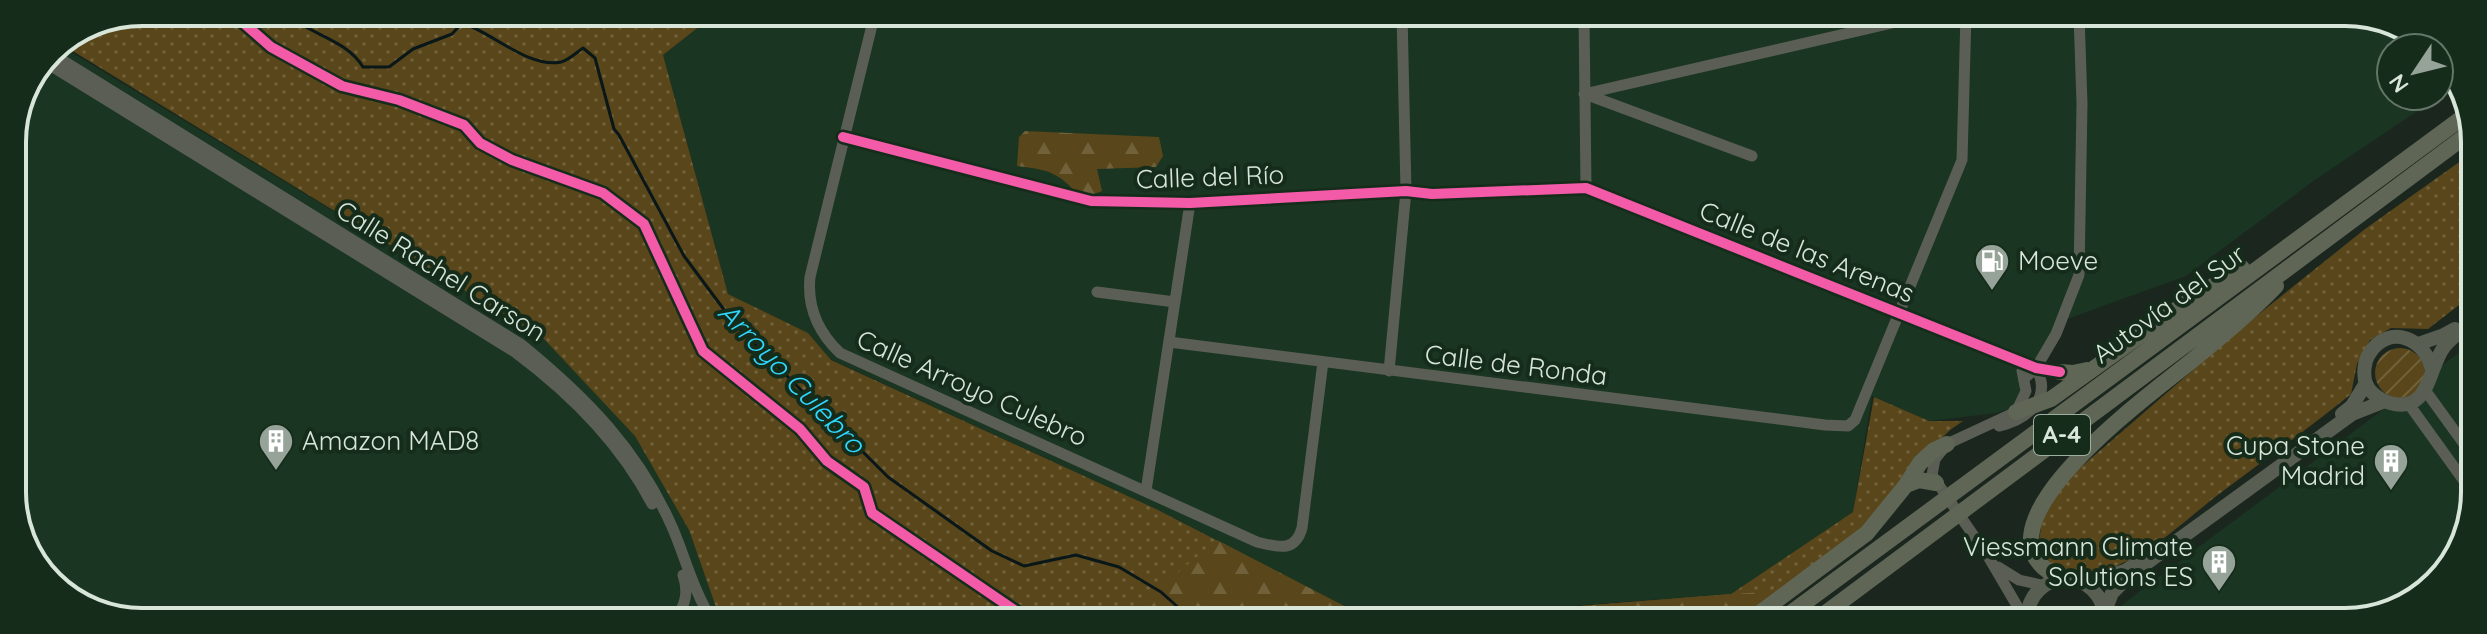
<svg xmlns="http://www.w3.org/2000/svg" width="2487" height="634" viewBox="0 0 2487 634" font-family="Quicksand,sans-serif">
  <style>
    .built { fill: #1a3521 }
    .grass { fill: url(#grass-dots) }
    .forest { fill: url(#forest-firs) }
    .garden { fill: url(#garden-furrows) }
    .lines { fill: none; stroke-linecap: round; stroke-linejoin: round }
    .stream { stroke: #091719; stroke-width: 3 }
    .minor { stroke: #5b5e54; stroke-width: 11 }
    .major { stroke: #585e51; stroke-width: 14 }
    .highway { stroke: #5f6656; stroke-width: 16 }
    .cycleway-casing { stroke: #162c1b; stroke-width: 15 }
    .cycleway { stroke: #f35aa7; stroke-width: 10 }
    .labels { text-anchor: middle; stroke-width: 8; stroke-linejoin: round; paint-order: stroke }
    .shield { fill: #162c1b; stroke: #9eaea1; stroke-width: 2 }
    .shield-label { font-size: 24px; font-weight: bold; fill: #d8e6da }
    .street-label { font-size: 26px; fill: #d8e6da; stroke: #162c1b }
    .poi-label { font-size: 26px; fill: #d8e6da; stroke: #162c1b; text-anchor: start }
    .water-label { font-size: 28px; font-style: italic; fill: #2ed8ff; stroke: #162c1b }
    .rim { fill: none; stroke: #d8e6da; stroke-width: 4 }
  </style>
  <defs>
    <pattern id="grass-dots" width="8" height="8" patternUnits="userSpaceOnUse" patternTransform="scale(2)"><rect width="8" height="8" fill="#59461a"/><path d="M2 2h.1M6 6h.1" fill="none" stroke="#70613b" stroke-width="1.8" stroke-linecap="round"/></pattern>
    <pattern id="forest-firs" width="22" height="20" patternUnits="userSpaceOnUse" patternTransform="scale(2)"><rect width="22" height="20" fill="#59461a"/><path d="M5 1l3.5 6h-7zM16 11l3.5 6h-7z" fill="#70613b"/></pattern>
    <pattern id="garden-furrows" width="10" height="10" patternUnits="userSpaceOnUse" patternTransform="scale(2)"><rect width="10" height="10" fill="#59461a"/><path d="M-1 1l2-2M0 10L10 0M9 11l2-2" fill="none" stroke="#70613b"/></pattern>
  </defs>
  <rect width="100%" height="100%" fill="#1b271e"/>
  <path class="built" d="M707,13L2370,15L2433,48H2391V96H2439V55L2447,91L2312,182L2186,276L2059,322L2014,407L1997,413L1929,421L1872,396L1853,512L1731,594L1373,621L1156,509L830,359L808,333L728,294L663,55L700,26Z
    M61,46L544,339L633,432L689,530L717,610L725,620L117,619L51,584L15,517L12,134L51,50Z
    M2472,343V517L2430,590L2353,622L2114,621L2116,610L2140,591Z"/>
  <path class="grass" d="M142,12L707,13L700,26L663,55L728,294L808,333L831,360L1156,509L1373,621L725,620L717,610L689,530L635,436L544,339L63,45Z
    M1233,13H1327L1250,20L1233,28Z
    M2472,153V295L2428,329L2391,328L2370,340L2357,364L2351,394C2309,428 2266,459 2223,491C2180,523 2140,568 2083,574C2060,576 2051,565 2038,548L2043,514L2073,474L2244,326L2365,229Z
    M1874,397L1929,421H1963L1950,430L1908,471L1867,527L1738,621H1392L1731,594L1853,512Z"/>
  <path class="forest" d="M1025,131L1159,137L1163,156L1156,167L1097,169L1102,191L1081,199C1060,172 1049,170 1017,166L1019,137Z
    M1217,540L1373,621L1131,620L1140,604Z
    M1782,591L1739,621H1392L1731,594Z"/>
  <path class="garden" d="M2375 373a25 25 0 1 1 50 0a25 25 0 1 1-50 0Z"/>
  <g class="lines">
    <path class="stream" d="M285,12C308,35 345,38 363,67H389L413,49L452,34L462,23C492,32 529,69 561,62C569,60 577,52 583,48L595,58L614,129L619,135L684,256L734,323L888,477L992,551L1024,566L1076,555L1119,567L1161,592L1189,617L1200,621"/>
    <path class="minor" d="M875,13L810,277C807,307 818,332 840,353L1257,542C1278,547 1295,553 1302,528L1323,362
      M1584,14L1586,188
      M49,52L522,345C587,398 639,451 673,529C686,560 694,592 712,620
      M45,62L515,352C570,393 620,442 652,504
      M1584,94L1931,14
      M1585,94L1752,156
      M843,137L1091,201L1190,203L1406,191L1432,194L1586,188L2036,368L2060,372
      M1097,292L1175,302
      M1169,342L1825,425L1848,426L1855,420L1962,160L1966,14
      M1389,371L1406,191L1402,13
      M2022,371L2026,391L2016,412L1947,444L1935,459L1932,475L1989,558L2026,621
      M2025,378L2036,368L2056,334L2079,275L2082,104L2079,14
      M2425,390L2472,455
      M2408,403L2472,492
      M1999,426C2027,420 2053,398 2036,368
      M1146,491L1190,203
      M1998,567L2019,580L2045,586
      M676,620C685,604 689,593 683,575
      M676,620L690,617L706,620"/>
    <path class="major" d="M2418,344L2444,335L2455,329
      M2432,371C2427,339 2389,322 2369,354C2364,362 2363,375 2366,384C2370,393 2380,400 2390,403C2430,414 2428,368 2444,347C2451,337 2462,331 2472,323
      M2342,414L2352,406L2366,383
      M2084,583L2125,571L2134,565
      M2105,611L2112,593L2130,575L2352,414L2385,401
      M2027,621C2027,566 2104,565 2105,621"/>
    <path class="highway" d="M2060,372L2073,373L2087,370
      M2016,412L2051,399L2187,302L2242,268
      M1906,485L1919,480L1936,483
      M2063,579C1954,534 2155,391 2194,359C2222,336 2250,313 2276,286
      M1749,621L1867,533L1906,485L1920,463L1933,451L1947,444
      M1780,621L2470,112
      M1815,621L2472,131"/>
    <g class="cycleway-casing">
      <path id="cycleway" d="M231,12L271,47L342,86L399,100L464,125L480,143L512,160L603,193L644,224L703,351L800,429L827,461L864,487L872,513L1029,620
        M843,137L1091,201L1190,203L1406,191L1432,194L1586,188L2036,368L2060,372"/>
    </g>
    <use href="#cycleway" class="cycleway"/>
  </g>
  <defs>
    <g id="fuel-pin" transform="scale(1.8)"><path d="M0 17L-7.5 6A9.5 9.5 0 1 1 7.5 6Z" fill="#96a398" stroke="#162c1b"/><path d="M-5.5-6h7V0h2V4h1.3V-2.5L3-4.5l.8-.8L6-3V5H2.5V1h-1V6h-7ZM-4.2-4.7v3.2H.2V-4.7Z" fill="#fff"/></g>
    <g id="building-pin" transform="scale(1.8)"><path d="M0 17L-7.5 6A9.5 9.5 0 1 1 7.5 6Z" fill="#96a398" stroke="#162c1b"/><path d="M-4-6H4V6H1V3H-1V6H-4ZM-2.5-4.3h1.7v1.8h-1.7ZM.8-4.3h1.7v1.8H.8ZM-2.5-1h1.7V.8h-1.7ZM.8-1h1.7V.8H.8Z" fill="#fff"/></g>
  </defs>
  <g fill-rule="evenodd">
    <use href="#fuel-pin" x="1992" y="261"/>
    <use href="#building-pin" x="276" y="441"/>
    <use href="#building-pin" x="2391" y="461"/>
    <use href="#building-pin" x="2219" y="562"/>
  </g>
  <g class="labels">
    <rect class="shield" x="2034" y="415" width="56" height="40" rx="6"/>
    <g class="shield-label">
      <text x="2062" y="443">A-4</text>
    </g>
    <g class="street-label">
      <text transform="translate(1210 177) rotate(-2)" y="9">Calle del Río</text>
      <text transform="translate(1807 252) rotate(22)" y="9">Calle de las Arenas</text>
      <text transform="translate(441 271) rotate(32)" y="9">Calle Rachel Carson</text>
      <text transform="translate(2169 304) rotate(-36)" y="9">Autovía del Sur</text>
      <text transform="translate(1516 365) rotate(7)" y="9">Calle de Ronda</text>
      <text transform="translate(972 388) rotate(24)" y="9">Calle Arroyo Culebro</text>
    </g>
    <g class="poi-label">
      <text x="2018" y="270">Moeve</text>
      <text x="302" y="450">Amazon MAD8</text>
      <text x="2365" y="455" text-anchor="end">Cupa Stone<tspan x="2365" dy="30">Madrid</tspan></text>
      <text x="2193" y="556" text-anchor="end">Viessmann Climate<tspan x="2193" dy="30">Solutions ES</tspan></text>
    </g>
    <g class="water-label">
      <text transform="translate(792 378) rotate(46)" y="10">Arroyo Culebro</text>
    </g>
  </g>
  <path d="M0 0H2487V634H0ZM142 26H2345A116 116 0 0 1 2461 142V492A116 116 0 0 1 2345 608H142A116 116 0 0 1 26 492V142A116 116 0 0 1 142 26Z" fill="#162c1b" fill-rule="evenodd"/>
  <path class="rim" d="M142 26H2345A116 116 0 0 1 2461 142V492A116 116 0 0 1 2345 608H142A116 116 0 0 1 26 492V142A116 116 0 0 1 142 26Z"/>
  <g transform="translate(2415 72) rotate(235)"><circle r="38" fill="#162c1b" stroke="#647667" stroke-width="2"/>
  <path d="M0-6L14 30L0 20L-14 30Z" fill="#96a398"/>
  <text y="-12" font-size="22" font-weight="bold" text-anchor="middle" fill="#d8e6da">N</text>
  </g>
</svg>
